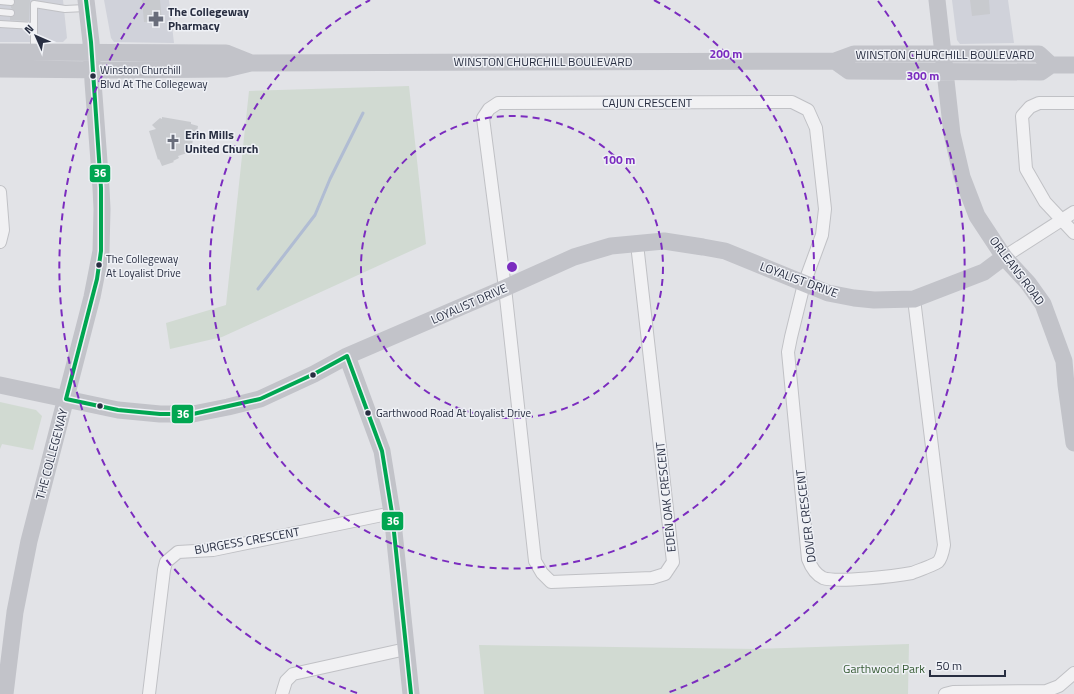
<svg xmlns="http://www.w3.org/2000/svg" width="1074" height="694" viewBox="0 0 1074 694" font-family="'Titillium Web',sans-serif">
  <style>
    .built { fill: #d0d2da }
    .green { fill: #d1dad2 }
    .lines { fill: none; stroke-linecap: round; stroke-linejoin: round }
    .stream { stroke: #b0bcd3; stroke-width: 3 }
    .building { fill: #c8cace }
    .lane-casing { stroke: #c0c1c5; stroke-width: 8 }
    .street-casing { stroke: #c0c1c5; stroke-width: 14 }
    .lane { stroke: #f1f1f3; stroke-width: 6 }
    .street { stroke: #f1f1f3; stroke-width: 12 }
    .secondary { stroke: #c2c3c9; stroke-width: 17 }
    .bus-1-casing { stroke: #eff1f6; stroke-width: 7 }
    .bus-1 { stroke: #00a651; stroke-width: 4 }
    .ring { fill: none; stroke: #7b2cbf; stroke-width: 2; stroke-dasharray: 7 5 }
    .bus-dot { fill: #282e41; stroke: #eff1f6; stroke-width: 1.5 }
    .labels { text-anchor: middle; stroke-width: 3; stroke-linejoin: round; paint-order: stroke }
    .bus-label { font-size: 11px; fill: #282e41; stroke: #eff1f6; text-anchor: start }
    .poi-label { font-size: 12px; font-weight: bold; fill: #282e41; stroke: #eff1f6; text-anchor: start }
    .street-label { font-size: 12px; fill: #282e41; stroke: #eff1f6 }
    .park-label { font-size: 12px; fill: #375c35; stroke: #eff1f6 }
    .centre { fill: #7b2cbf; stroke: #eff1f6; stroke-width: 2 }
    .ring-label { font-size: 12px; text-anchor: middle; font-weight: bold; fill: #7b2cbf; stroke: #eff1f6; stroke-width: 3; stroke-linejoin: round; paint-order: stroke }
    .line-badge { stroke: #eff1f6; stroke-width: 1.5 }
    .badge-label { font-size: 11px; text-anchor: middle; font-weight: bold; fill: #fff }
  </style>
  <rect width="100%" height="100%" fill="#e2e3e7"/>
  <path class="built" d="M0,0H63L67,38L63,42H0Z
    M104,0H169L174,43L114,42L111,38Z
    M952,0H1008L1014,43L960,44L957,40Z"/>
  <path class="green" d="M409,86L426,244L222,337L170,349L166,323L226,305L249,91Z
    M0,402L36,410L42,416L33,450L2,444L0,449Z
    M909,644L908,694H484L479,645L758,649Z"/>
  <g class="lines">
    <path class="stream" d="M258,289L315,215L330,179L363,113"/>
  </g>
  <path class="building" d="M15,0H30L29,21L10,20V17H13L15,14L14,10L11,8V6L15,4Z
    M142,0H160L162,21L144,22Z
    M970,0H989L990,14L972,16Z
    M162,117L191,122V124L198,126L196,139L193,138L192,146L189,145L187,153L178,156L179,158L173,161L174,162L162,166L159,159L158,160L149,131L156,129L152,125L160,118L162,119Z"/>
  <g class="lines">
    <g class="lane-casing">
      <path id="lane" d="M0,1L11,2
        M0,12L11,13
        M0,24L34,26
        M34,51V4L65,9L85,8"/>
    </g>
    <g class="street-casing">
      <path id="street" d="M1074,103H1039L1030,107L1022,116L1026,169L1045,202L1074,233
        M0,192L3,230L0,242
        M637,244L673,562L665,574L652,578L551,582L542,573L535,561L505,288L483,118L489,109L498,103L792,102L808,110L816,128L825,209L822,235L804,284L791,337L788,352L808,559C811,567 815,574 823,578C837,583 896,576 912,573C917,571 934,565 938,562C942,558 943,551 944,545L914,299
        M1004,257L1074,212
        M149,694L164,570L166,562L178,552L213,550L392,513
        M282,694L286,681L293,674L406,649
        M945,694L953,692L1046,691L1059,686L1074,673"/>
    </g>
    <use href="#lane" class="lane"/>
    <use href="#street" class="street"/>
    <path class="secondary" d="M937,0L952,134L962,177L977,216L1004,257L1028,283L1043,304L1064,361L1066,385L1074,443
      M0,52L226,53L251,63
      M835,61L849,71L1041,72L1051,65H1074
      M0,69L118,70L226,69L251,63L835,61L854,54H1039L1051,65
      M347,356L382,451L392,513L411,694
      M0,385L118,410L160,414H193L228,407L260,399L314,374L347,356L505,288L574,257L611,246L664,241L703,247L725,251L828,293L854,298L874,300L914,299L984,272L1004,257
      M5,694L15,612L29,541L92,297L101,251L102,209L101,188L93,82L91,42L86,0"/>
    <g class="bus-1-casing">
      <path id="bus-1" d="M86,0L91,42L101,188V251L97,279L66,399L118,410L160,414H193L260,399L314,374L347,356L382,451L392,513L411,694"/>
    </g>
    <use href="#bus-1" class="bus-1"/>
  </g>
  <g class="ring">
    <circle cx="512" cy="267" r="151"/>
    <path d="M654 0A302 302 0 1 1 370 0"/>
    <path d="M357 693A453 453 0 0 1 146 1M878 1A453 453 0 0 1 667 693"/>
  </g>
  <defs>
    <g id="pharmacy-bare" transform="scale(1.2)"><path d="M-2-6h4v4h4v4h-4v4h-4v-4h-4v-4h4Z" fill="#696d7b" stroke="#eff1f6" stroke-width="2.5" paint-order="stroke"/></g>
    <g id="church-bare" transform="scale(1.2)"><path d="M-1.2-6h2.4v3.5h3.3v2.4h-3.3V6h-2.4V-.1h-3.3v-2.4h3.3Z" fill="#696d7b" stroke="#eff1f6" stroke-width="2.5" paint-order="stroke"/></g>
  </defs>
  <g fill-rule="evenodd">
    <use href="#pharmacy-bare" x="156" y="19"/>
    <use href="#church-bare" x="173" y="142"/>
  </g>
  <g class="bus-dot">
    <circle cx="93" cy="76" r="3.5"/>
    <circle cx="99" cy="265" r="3.5"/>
    <circle cx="313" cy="375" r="3.5"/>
    <circle cx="100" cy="406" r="3.5"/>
    <circle cx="368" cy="413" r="3.5"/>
  </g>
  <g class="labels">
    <g class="bus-label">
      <text x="100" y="74">Winston Churchill<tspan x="100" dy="14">Blvd At The Collegeway</tspan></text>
      <text x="106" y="263">The Collegeway<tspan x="106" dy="14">At Loyalist Drive</tspan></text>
      <text x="376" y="417">Garthwood Road At Loyalist Drive</text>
    </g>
    <g class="poi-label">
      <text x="168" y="16">The Collegeway<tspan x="168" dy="14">Pharmacy</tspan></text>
      <text x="185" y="139">Erin Mills<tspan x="185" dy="14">United Church</tspan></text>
    </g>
    <g class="street-label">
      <text x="945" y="59">WINSTON CHURCHILL BOULEVARD</text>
      <text x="543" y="66">WINSTON CHURCHILL BOULEVARD</text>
      <text x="647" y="107">CAJUN CRESCENT</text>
      <text transform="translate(1017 271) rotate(53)" y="4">ORLEANS ROAD</text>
      <text transform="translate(799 280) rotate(20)" y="4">LOYALIST DRIVE</text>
      <text transform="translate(469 304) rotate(-24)" y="4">LOYALIST DRIVE</text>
      <text transform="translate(52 454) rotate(-75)" y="4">THE COLLEGEWAY</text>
      <text transform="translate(666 497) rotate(-96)" y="4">EDEN OAK CRESCENT</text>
      <text transform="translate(806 516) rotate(-97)" y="4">DOVER CRESCENT</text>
      <text transform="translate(247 541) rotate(-10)" y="4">BURGESS CRESCENT</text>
    </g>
    <g class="park-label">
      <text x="884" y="673">Garthwood Park</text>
    </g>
  </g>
  <circle cx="512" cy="267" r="6" class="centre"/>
  <g class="ring-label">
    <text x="726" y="58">200 m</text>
    <text x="923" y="80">300 m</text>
    <text x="619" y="164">100 m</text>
  </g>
  <g class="line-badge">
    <rect x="89" y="164" width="22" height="19" rx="4" fill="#00a651"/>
    <rect x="171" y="404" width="23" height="20" rx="4" fill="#00a651"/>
    <rect x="381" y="511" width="23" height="20" rx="4" fill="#00a651"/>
  </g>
  <g class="badge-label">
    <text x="100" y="177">36</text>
    <text x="183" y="418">36</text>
    <text x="393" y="525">36</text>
  </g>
  <g transform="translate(36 36) rotate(315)" stroke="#eff1f6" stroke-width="3" paint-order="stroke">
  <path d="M0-3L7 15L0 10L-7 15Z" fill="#282e41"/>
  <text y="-6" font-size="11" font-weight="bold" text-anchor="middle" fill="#282e41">N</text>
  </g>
  <path d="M930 670v6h75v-6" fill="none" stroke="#282e41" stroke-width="2"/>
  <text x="936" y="670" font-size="12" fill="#282e41" stroke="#eff1f6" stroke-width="3" paint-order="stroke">50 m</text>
</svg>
